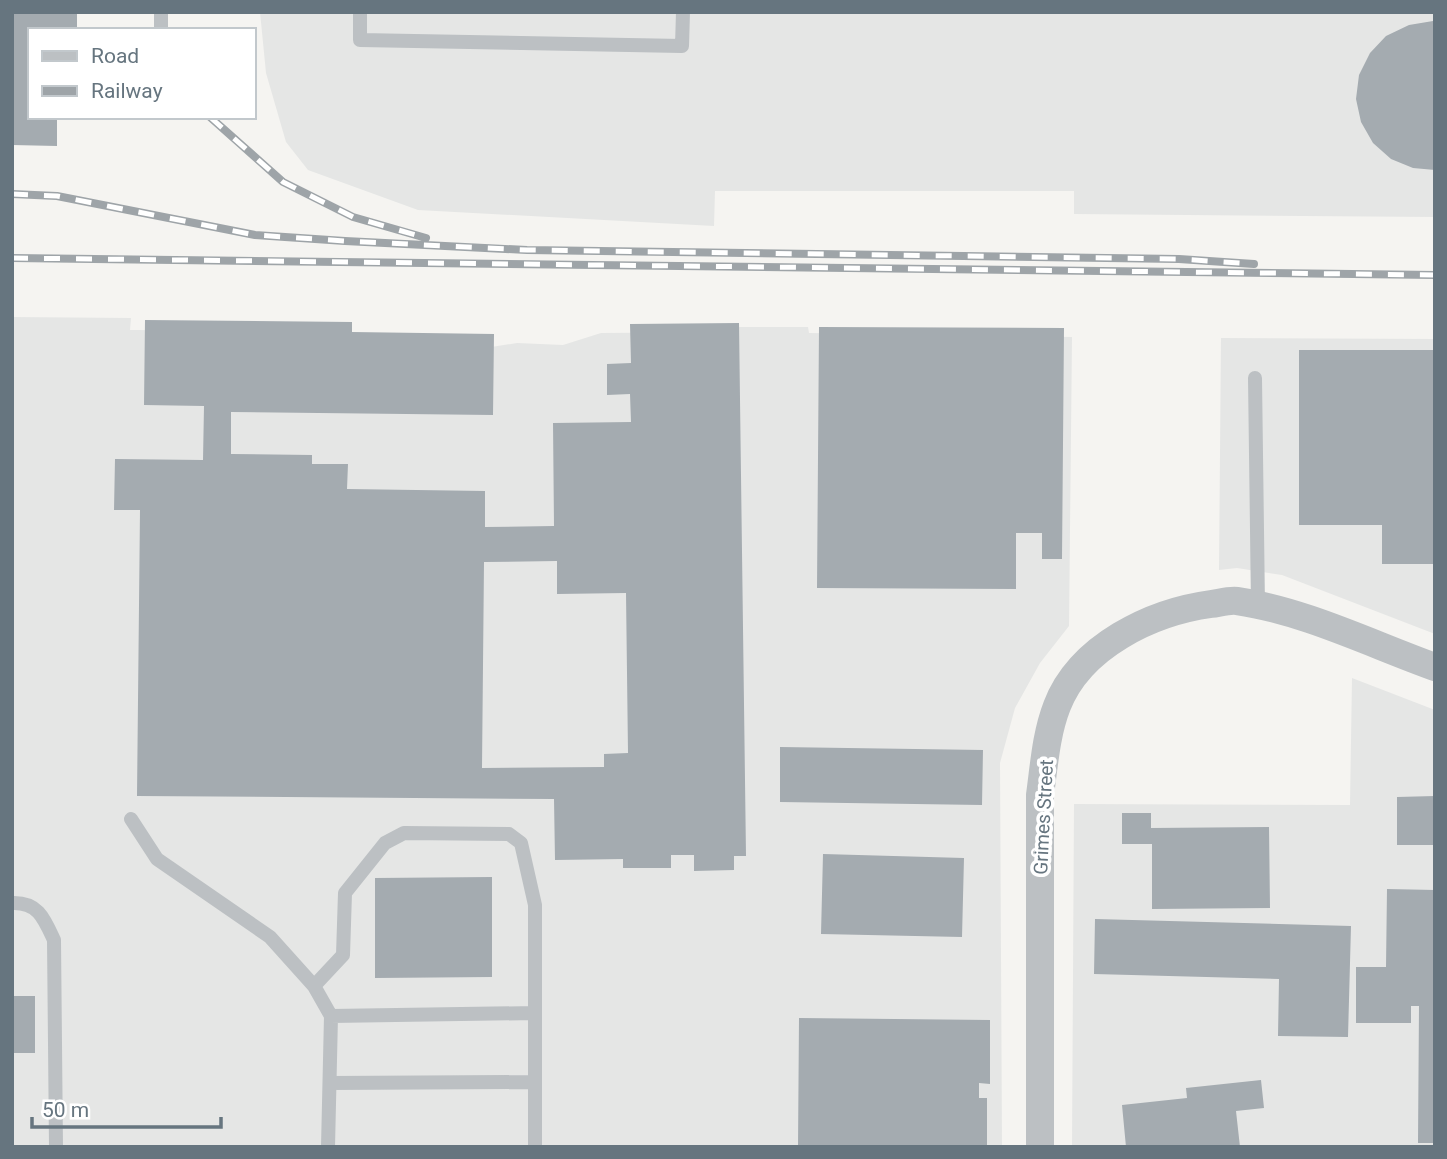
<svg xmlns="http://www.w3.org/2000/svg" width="1447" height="1159" viewBox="0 0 1447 1159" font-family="Roboto,sans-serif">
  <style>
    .built { fill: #e5e6e5 }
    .building { fill: #a4abb0; fill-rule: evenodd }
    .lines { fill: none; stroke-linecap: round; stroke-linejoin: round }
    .service { stroke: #bcc0c3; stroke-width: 14 }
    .minor { stroke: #bcc0c3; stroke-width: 28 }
    .rail-casing { stroke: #9ea4a8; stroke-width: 8 }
    .rail { stroke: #fff; stroke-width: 5; stroke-dasharray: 16; stroke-linecap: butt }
    .labels { text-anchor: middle; stroke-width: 7; stroke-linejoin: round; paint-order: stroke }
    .street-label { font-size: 19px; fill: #66757f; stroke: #fff }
  </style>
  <rect width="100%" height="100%" fill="#f5f4f1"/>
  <path class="built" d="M260,12H1435V217L1074,214V191H715L714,226L418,210L308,170L286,142L266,73Z
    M12,317L131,318L130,330L342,331L485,348L517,343L563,345L601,333L730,332L731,327H808L809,333L1072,337L1069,626L1040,663L1015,708L1000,763L1002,1147H12Z
    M1221,338L1435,339V634L1282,575L1237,568L1219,570Z
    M1352,678L1435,710V1147H1072L1074,804L1350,805Z"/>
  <path class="building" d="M12,12H77V30H30V117H57V146L12,145Z
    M1433,21L1435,22V170L1413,168L1391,159L1373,143L1361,122L1356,99L1359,75L1370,53L1386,36L1409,25Z
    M145,320L352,322V332L494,334L493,415L231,412V454L312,455V464H348L347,489L485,491V527L554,526L553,423L631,422L630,394L607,395V364L631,363L630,324L739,323L746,856H734V870L694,871V855H671V868H623V859L555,860L554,799L137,796L140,510H114L115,459L203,460L204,406L144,405ZM557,561V594L626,593L628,753L604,754V767L482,768L484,562Z
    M819,327L1064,328L1062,559H1042V533H1016V589L817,588Z
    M1299,350H1435V564H1382V525H1299Z
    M780,747L983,750L982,805L780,802Z
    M1435,796V845H1397V797Z
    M1122,813H1151V828L1269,827L1270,908L1152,909V844H1122Z
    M823,854L964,858L962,937L821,934Z
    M492,877V977L375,978V878Z
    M1387,889L1435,890V1143H1418L1419,1006H1411V1023H1356V967H1386Z
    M1095,919L1351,926L1348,1037L1278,1036L1279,979L1094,974Z
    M12,996H35V1053H12Z
    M799,1018L990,1020V1084L979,1083V1098H987V1147H798Z
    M1261,1080L1264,1108L1236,1111L1240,1147H1126L1122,1105L1187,1098L1186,1088Z"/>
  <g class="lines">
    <path class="service" d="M360,12V40L682,46L683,12
      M161,29V12
      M1255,378L1258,606
      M131,819L157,859L270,937L314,986L331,1016L328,1147
      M12,903C38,902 44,918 54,940L56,1147
      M314,986L343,955L345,893L385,843L404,833L509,834L521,843L535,905V1147
      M331,1016L535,1013
      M330,1083L535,1082"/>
    <path class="minor" d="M1040,1147V795C1044,766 1046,734 1057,706C1080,646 1152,612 1211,604C1219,603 1229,600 1237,601C1305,611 1371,644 1435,667"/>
    <g class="rail-casing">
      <path id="rail" d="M210,117L283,182L353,217L426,238
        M12,194L57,196L255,235L345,241L527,250L1179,259L1254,264
        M12,258L1435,275"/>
    </g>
    <use href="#rail" class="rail"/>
  </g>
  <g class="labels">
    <g class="street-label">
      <text transform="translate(1043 817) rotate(-87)" y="7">Grimes Street</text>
    </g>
  </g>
  <rect width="1447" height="1159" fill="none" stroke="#66757f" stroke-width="28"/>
  <rect x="28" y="28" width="228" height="91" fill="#ffffff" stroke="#c2c8cc" stroke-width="2"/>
  <rect x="42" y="51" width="35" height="10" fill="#bcc0c3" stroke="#c2c8cc" stroke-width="2"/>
  <text x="91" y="63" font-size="21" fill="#66757f">Road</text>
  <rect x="42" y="86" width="35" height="10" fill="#9ea4a8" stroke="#c2c8cc" stroke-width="2"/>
  <text x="91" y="98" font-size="21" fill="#66757f">Railway</text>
  <path d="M32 1117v10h189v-10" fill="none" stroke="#66757f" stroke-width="3.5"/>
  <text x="42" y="1117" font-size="21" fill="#66757f" stroke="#ffffff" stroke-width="5" paint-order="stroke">50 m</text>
</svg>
